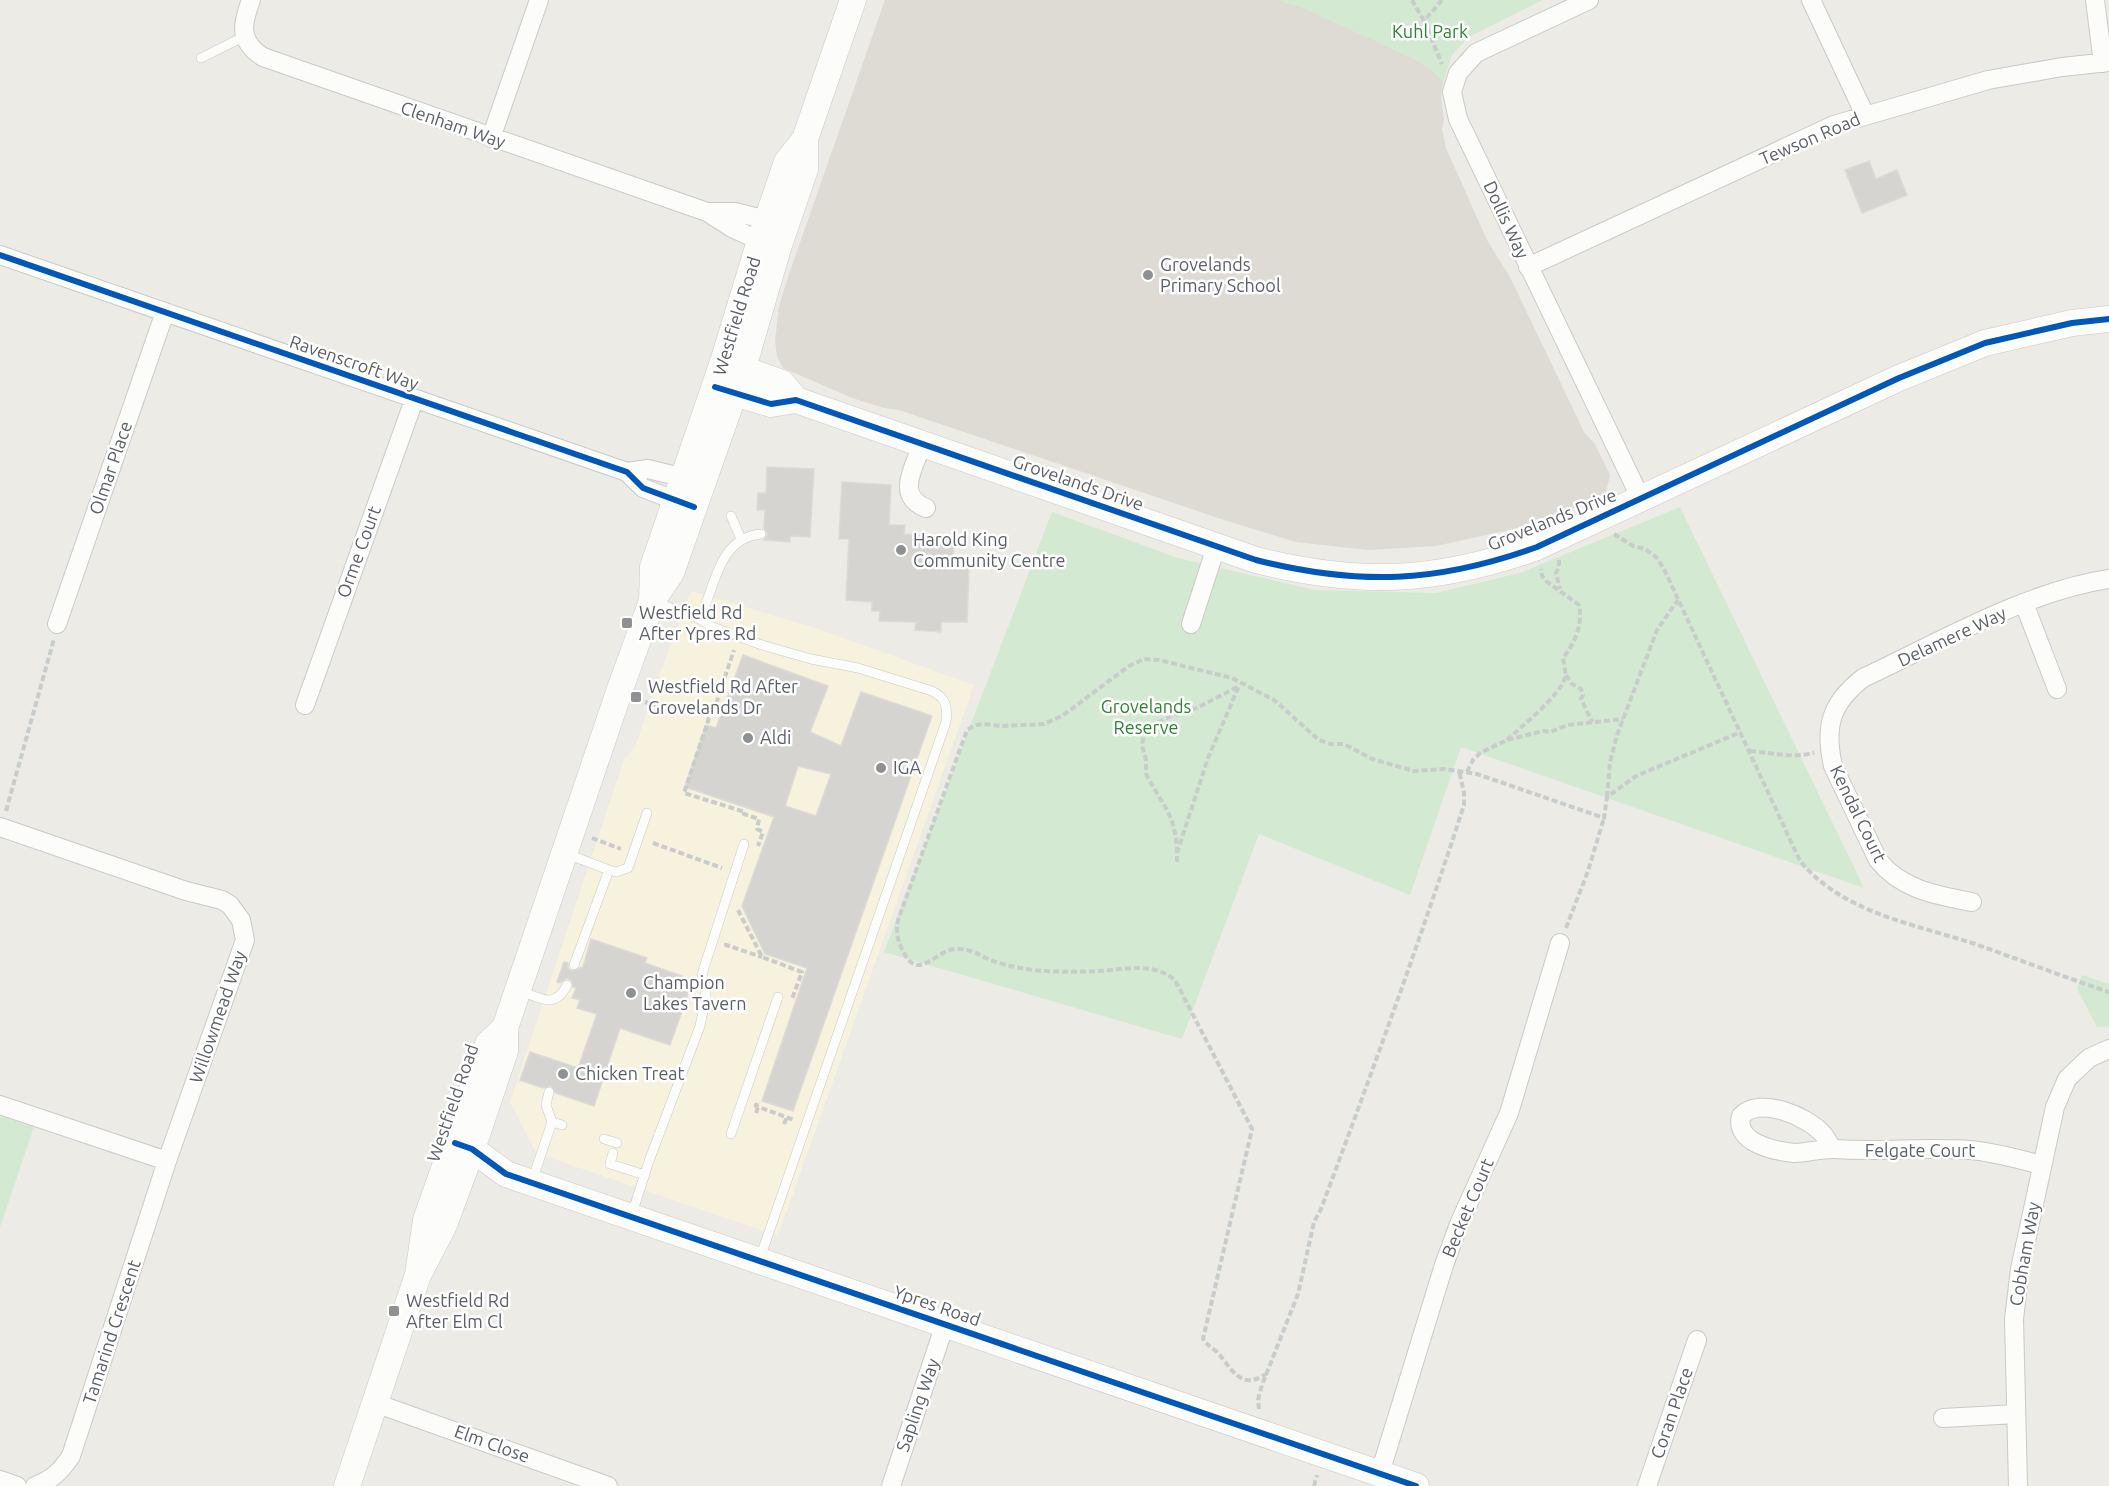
<svg xmlns="http://www.w3.org/2000/svg" width="2109" height="1486" viewBox="0 0 2109 1486" font-family="Ubuntu,sans-serif">
  <style>
    .commercial { fill: #f6f2de }
    .education { fill: #dddbd4 }
    .green { fill: #d3e9d1 }
    .building { fill: #d6d4d1; stroke: #dcdad5; stroke-width: 1.5; fill-rule: evenodd }
    .lines { fill: none; stroke-linecap: round; stroke-linejoin: round }
    .lane-casing { stroke: #c9c9c8; stroke-width: 10 }
    .street-casing { stroke: #c9c9c8; stroke-width: 20 }
    .secondary-casing { stroke: #c8c9c8; stroke-width: 27 }
    .path { stroke: #c8ccca; stroke-width: 4; stroke-dasharray: 6 3; stroke-linecap: butt }
    .lane { stroke: #fcfcfb; stroke-width: 9 }
    .street { stroke: #fcfcfb; stroke-width: 18 }
    .secondary { stroke: #fcfcfb; stroke-width: 26 }
    .cycleway-casing { stroke: #fff; stroke-width: 10 }
    .cycleway { stroke: #0057b8; stroke-width: 6 }
    .poi-dot { fill: #8e9092; stroke: #fff; stroke-width: 2 }
    .labels { text-anchor: middle; stroke-width: 5; stroke-linejoin: round; paint-order: stroke }
    .park-label { font-size: 18px; fill: #2e8233; stroke: #fff }
    .street-label { font-size: 18px; fill: #5b5f65; stroke: #fff }
    .poi-label { font-size: 18px; fill: #5b5f65; stroke: #fff; text-anchor: start }
  </style>
  <rect width="100%" height="100%" fill="#ecebe6"/>
  <path class="commercial" d="M691,591L813,627L974,685L778,1236L536,1153L510,1102L623,762L636,744L661,670Z"/>
  <path class="education" d="M885,0H1278L1301,7L1346,27L1418,61L1431,69L1443,82L1441,96L1444,120L1442,129L1446,148L1487,240L1510,277L1584,432L1595,444L1610,475L1606,492L1601,496L1541,523L1436,546L1368,550L1296,542L1224,520L899,410L884,408L852,398L783,368L777,356L775,341L779,306L789,274Z"/>
  <path class="green" d="M1278,0H1543L1469,37L1452,55L1443,82L1431,69L1418,61L1301,7Z
    M1680,507L1864,888L1461,747L1410,895L1259,834L1182,1039L884,952L1052,512L1178,558L1315,590L1436,593L1520,573Z
    M2082,975L2109,984V1027H2097L2077,989Z
    M0,1116L34,1127L0,1227Z"/>
  <path class="building" d="M1869,161L1876,179L1897,170L1907,195L1862,213L1845,170Z
    M767,467L814,469L810,537L790,536V542L764,540L768,535L764,528L765,510H757L758,493H766Z
    M842,482L891,485L889,525H905L904,534L954,537L953,558H958V566L969,567L967,622H941V632L915,630L916,622L879,621L880,611H872V602L846,600L849,539H839Z
    M743,655L828,686L810,732L841,746L861,692L932,716L793,1111L762,1101L807,968L765,954L742,906L774,817L685,787L706,725L716,728ZM798,766L831,774L816,816L785,806Z
    M591,939L647,958L645,963L693,980L670,1045L620,1028L594,1106L556,1093L551,1086L543,1088L520,1080L530,1052L578,1068L597,1014L577,1008L580,1000L572,998L576,988L573,987L571,980L567,978L560,983L557,982L564,962L568,963V969L572,971L583,967Z"/>
  <g class="lines">
    <g class="lane-casing">
      <path id="lane" d="M201,58L245,36
        M731,516L741,539
        M655,602L700,619L710,626L762,645L811,659L858,668L932,691C946,698 948,707 946,722L760,1258
        M700,619C715,587 718,538 761,534
        M567,854L609,870
        M574,965L609,870L616,872L628,868L647,813
        M519,990C540,998 555,1010 567,985
        M549,1092L546,1105L552,1122
        M731,1134L778,997
        M604,1139L617,1143
        M613,1153L610,1164L645,1175
        M532,1181L552,1122L562,1125
        M632,1214L649,1161L700,1026L706,997L702,974L744,844"/>
    </g>
    <g class="street-casing">
      <path id="street" d="M251,0C242,24 238,41 263,57L707,212L732,228L769,245
        M1589,0L1476,53L1458,73L1452,92L1458,119L1641,499
        M1811,0L1865,115
        M2095,0L2103,63
        M491,138L539,0
        M707,212H735L779,223
        M0,255L627,472L643,488L687,505
        M1528,267L1834,125L1988,80L2062,67L2109,62
        M922,445C914,467 895,496 926,508
        M627,472L648,469L693,480
        M2024,603L2057,689
        M57,624L165,312
        M1191,624L1216,547
        M305,705L414,400
        M0,827L186,891L222,900L230,905L241,920L245,940L167,1161L0,1105
        M1972,902C1936,895 1902,890 1878,860L1833,766C1824,726 1831,703 1863,678C1938,643 2027,591 2109,579
        M1833,1149C1829,1144 1826,1137 1822,1133C1806,1116 1760,1096 1741,1116C1734,1143 1775,1151 1794,1153C1808,1153 1822,1148 1836,1149C1880,1152 1925,1147 1970,1150C1994,1152 2018,1159 2042,1165
        M375,1403L608,1486
        M1943,1418L2016,1414
        M1380,1473L1444,1265L1459,1224L1509,1113L1560,943
        M0,1480L17,1486
        M35,1486C52,1480 61,1471 71,1456L167,1161
        M891,1486L945,1324
        M1647,1486L1697,1340
        M2018,1486L2014,1319L2020,1269L2055,1107L2067,1079L2089,1058L2109,1049"/>
    </g>
    <g class="secondary-casing">
      <path id="secondary" d="M726,363L782,383L796,400
        M715,387L771,404L796,400L1256,560C1359,586 1437,583 1537,547L1899,378L1985,343L2072,323L2109,319
        M652,601L653,567L723,362L760,241L787,162L805,139L853,0
        M455,1143L472,1149L506,1174L1416,1486
        M418,1275L444,1225L472,1149L505,1051V1028L620,689L652,601L671,573L743,368L778,248L805,169V139
        M347,1486L418,1275L426,1220L488,1044L505,1028"/>
    </g>
    <path class="path" d="M1412,0L1424,21
      M1442,0L1424,21L1442,64
      M1614,534L1633,546L1645,549L1656,557L1664,569L1800,861C1843,913 1914,924 1975,944C2020,960 2064,977 2109,992
      M1559,560V567L1556,573L1560,589
      M1566,675L1572,684L1581,689L1583,695L1581,699L1592,722
      M645,702L667,709
      M695,704L714,710L734,650
      M714,710L709,718L684,793L745,812L744,814L759,819L757,829L763,832L758,846
      M1507,740C1521,727 1562,694 1565,677C1566,671 1564,663 1563,658C1575,643 1583,624 1579,605L1546,581L1542,576L1541,569
      M1750,751C1772,753 1792,758 1814,753
      M1467,772L1473,760L1480,753L1507,740L1543,731L1550,732L1568,725L1623,719
      M1607,797L1610,762L1617,735L1657,630L1678,600
      M6,811L54,639
      M592,838L621,849
      M653,843L722,868
      M1177,853C1176,816 1164,807 1148,778C1144,772 1147,766 1146,760C1144,751 1139,743 1146,734C1157,718 1178,715 1194,709C1209,702 1224,694 1239,686
      M1177,862V853L1208,758L1239,686
      M738,910L762,957L802,972L792,999
      M1566,928L1588,871L1604,818
      M726,943V945L762,957
      M757,1103L756,1106L794,1120
      M756,1113L758,1107
      M784,1124L787,1117
      M1267,1373C1241,1393 1231,1367 1217,1352C1211,1347 1207,1345 1203,1339L1252,1129L1175,980C1153,962 1126,969 1100,971C1081,972 1063,972 1044,971C1027,970 1007,966 990,960C980,955 972,950 960,949C937,946 919,985 903,951C897,940 896,932 898,920L967,730L975,725L984,724L1001,726L1044,724L1062,716L1129,666L1144,659L1159,660L1232,678L1274,700L1319,740L1331,744H1344L1372,759L1414,771L1445,769L1477,774L1604,818L1607,797L1636,776L1741,732
      M1259,1409L1258,1400L1262,1385L1298,1294L1314,1222L1321,1209C1371,1075 1420,941 1464,805V792L1459,771
      M1314,1486L1317,1475"/>
    <use href="#lane" class="lane"/>
    <use href="#street" class="street"/>
    <use href="#secondary" class="secondary"/>
    <g class="cycleway-casing">
      <path id="cycleway" d="M0,255L627,472L643,488L694,507
        M715,387L771,404L796,400L1256,560C1359,586 1437,583 1537,547L1899,378L1985,343L2072,323L2109,319
        M455,1143L472,1149L506,1174L1416,1486"/>
    </g>
    <use href="#cycleway" class="cycleway"/>
  </g>
  <g class="poi-dot">
    <circle cx="1148" cy="275" r="6"/>
    <circle cx="901" cy="550" r="6"/>
    <rect x="621" y="617" width="12" height="12" rx="3"/>
    <rect x="630" y="691" width="12" height="12" rx="3"/>
    <circle cx="748" cy="738" r="6"/>
    <circle cx="881" cy="768" r="6"/>
    <circle cx="631" cy="993" r="6"/>
    <circle cx="563" cy="1074" r="6"/>
    <rect x="388" y="1305" width="12" height="12" rx="3"/>
  </g>
  <g class="labels">
    <g class="park-label">
      <text x="1430" y="38">Kuhl Park</text>
      <text x="1146" y="713">Grovelands<tspan x="1146" dy="21">Reserve</tspan></text>
    </g>
    <g class="street-label">
      <text transform="translate(453 125) rotate(19)" y="6">Clenham Way</text>
      <text transform="translate(1810 139) rotate(-23)" y="6">Tewson Road</text>
      <text transform="translate(1506 220) rotate(65)" y="6">Dollis Way</text>
      <text transform="translate(737 316) rotate(-73)" y="6">Westfield Road</text>
      <text transform="translate(354 363) rotate(19)" y="6">Ravenscroft Way</text>
      <text transform="translate(111 468) rotate(-71)" y="6">Olmar Place</text>
      <text transform="translate(1078 483) rotate(19)" y="6">Grovelands Drive</text>
      <text transform="translate(1552 520) rotate(-22)" y="6">Grovelands Drive</text>
      <text transform="translate(359 552) rotate(-70)" y="6">Orme Court</text>
      <text transform="translate(1952 637) rotate(-25)" y="6">Delamere Way</text>
      <text transform="translate(1858 814) rotate(64)" y="6">Kendal Court</text>
      <text transform="translate(218 1017) rotate(-71)" y="6">Willowmead Way</text>
      <text transform="translate(453 1103) rotate(-71)" y="6">Westfield Road</text>
      <text x="1920" y="1157">Felgate Court</text>
      <text transform="translate(1468 1208) rotate(-67)" y="6">Becket Court</text>
      <text transform="translate(2025 1254) rotate(-80)" y="6">Cobham Way</text>
      <text transform="translate(937 1306) rotate(19)" y="6">Ypres Road</text>
      <text transform="translate(112 1332) rotate(-72)" y="6">Tamarind Crescent</text>
      <text transform="translate(918 1405) rotate(-71)" y="6">Sapling Way</text>
      <text transform="translate(1672 1413) rotate(-71)" y="6">Coran Place</text>
      <text transform="translate(492 1444) rotate(20)" y="6">Elm Close</text>
    </g>
    <g class="poi-label">
      <text x="1160" y="271">Grovelands<tspan x="1160" dy="21">Primary School</tspan></text>
      <text x="913" y="546">Harold King<tspan x="913" dy="21">Community Centre</tspan></text>
      <text x="639" y="619">Westfield Rd<tspan x="639" dy="21">After Ypres Rd</tspan></text>
      <text x="648" y="693">Westfield Rd After<tspan x="648" dy="21">Grovelands Dr</tspan></text>
      <text x="760" y="744">Aldi</text>
      <text x="893" y="774">IGA</text>
      <text x="643" y="989">Champion<tspan x="643" dy="21">Lakes Tavern</tspan></text>
      <text x="575" y="1080">Chicken Treat</text>
      <text x="406" y="1307">Westfield Rd<tspan x="406" dy="21">After Elm Cl</tspan></text>
    </g>
  </g>
</svg>
